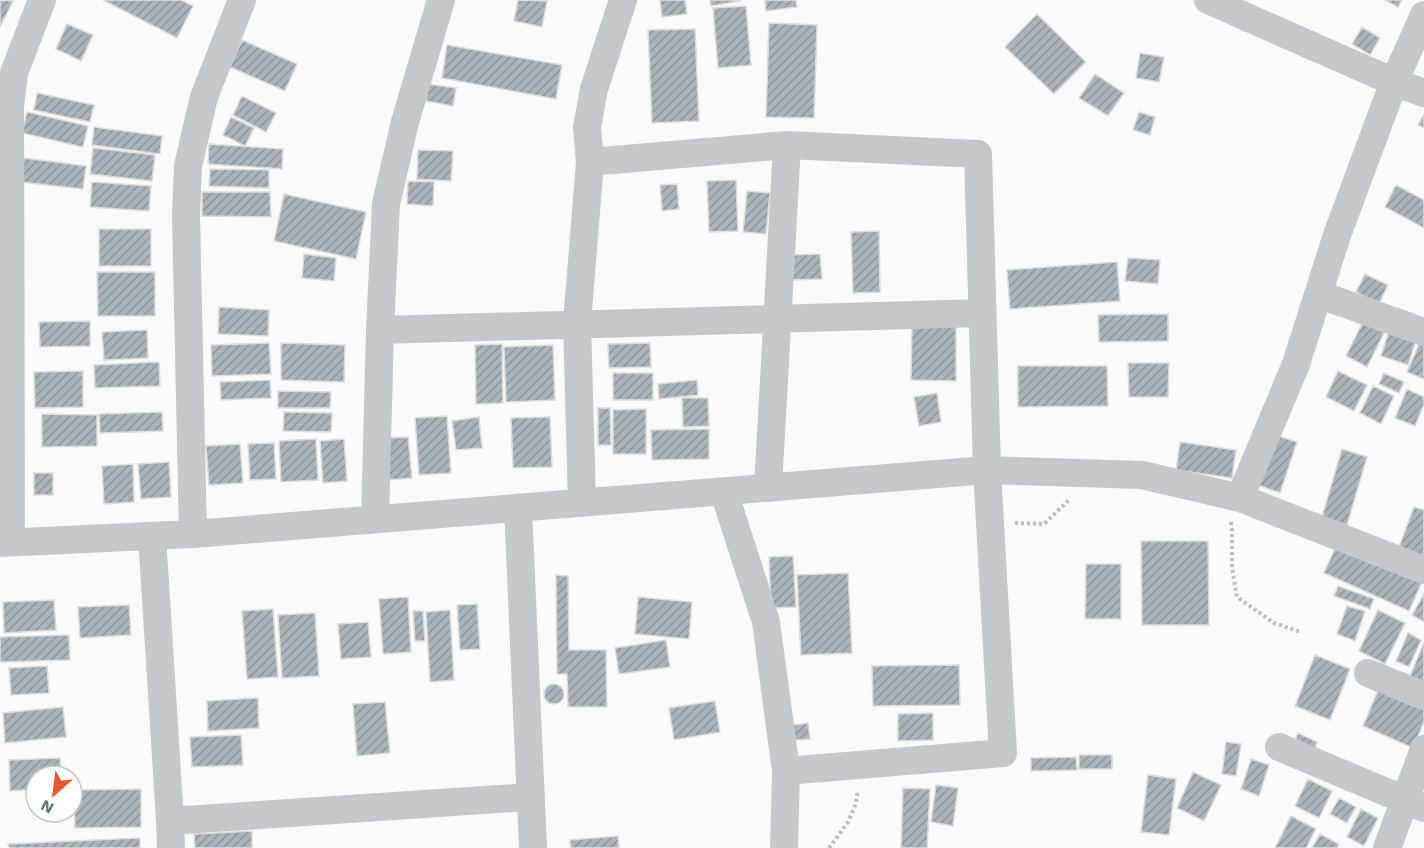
<svg xmlns="http://www.w3.org/2000/svg" width="1424" height="848" viewBox="0 0 1424 848" font-family="'Work Sans',sans-serif">
  <style>
    .building { fill: url(#building-hatch); stroke: #dcdcda; stroke-width: 1.5 }
    .lines { fill: none; stroke-linecap: round; stroke-linejoin: round }
    .path { stroke: #bbbfc2; stroke-width: 4; stroke-dasharray: 3 3; stroke-linecap: butt }
    .minor { stroke: #c3c8cc; stroke-width: 28 }
  </style>
  <defs>
    <pattern id="building-hatch" width="6" height="6" patternUnits="userSpaceOnUse" patternTransform="scale(1.5)"><rect width="6" height="6" fill="#aab3b9"/><path d="M-1 1l2-2M0 6l6-6M5 7l2-2" fill="none" stroke="#8e969c"/></pattern>
  </defs>
  <rect width="100%" height="100%" fill="#fafaf8"/>
  <path class="building" d="M0,0L13,1L0,27Z
    M103,0H181L193,6L177,38Z
    M518,0L547,1L542,27L514,21Z
    M660,0H685L687,14L662,17Z
    M710,0H740V1L711,6Z
    M765,0H796L797,7L766,11Z
    M1385,0H1402L1398,7Z
    M746,6L751,65L718,68L713,8Z
    M1037,14L1086,62L1054,94L1005,47Z
    M769,23L817,25L814,118L766,117Z
    M67,24L93,35L81,61L56,49Z
    M1362,27L1380,38L1370,55L1352,44Z
    M695,29L699,121L652,123L648,30Z
    M242,40L297,64L285,91L230,67Z
    M447,45L562,65L556,99L442,78Z
    M1140,53L1164,57L1159,82L1136,78Z
    M1095,74L1124,93L1108,116L1079,98Z
    M428,84L456,88L453,106L426,101Z
    M37,93L94,105L90,122L34,110Z
    M242,96L276,113L266,132L233,115Z
    M27,112L88,126L83,147L22,133Z
    M1139,112L1155,117L1150,135L1133,130Z
    M1424,114V128L1418,125Z
    M231,117L254,128L245,146L223,135Z
    M94,127L162,136L160,154L92,145Z
    M209,144L283,149L282,169L208,164Z
    M93,148L155,155L152,181L90,174Z
    M418,150L453,151L451,181L417,179Z
    M24,158L86,166L83,189L21,182Z
    M210,169L269,170V188L209,186Z
    M736,180L738,231L709,232L707,181Z
    M408,181L434,182L433,206L407,204Z
    M92,182L151,186L149,211L90,207Z
    M677,184L679,209L662,211L660,185Z
    M1396,185L1424,200V228L1385,207Z
    M747,191L770,193L766,234L743,232Z
    M202,192H270L271,217L202,216Z
    M284,194L366,212L356,259L274,241Z
    M99,229H151V266H99Z
    M879,231L880,292L853,293L851,232Z
    M304,254L336,258L334,281L302,278Z
    M820,254L822,279L789,280L788,255Z
    M1128,258L1160,260L1158,284L1125,281Z
    M1117,262L1120,301L1010,309L1007,270Z
    M97,272H155V316H98Z
    M1365,274L1388,285L1379,304L1356,292Z
    M219,307L269,310L268,336L218,334Z
    M1168,314V341L1099,342L1098,315Z
    M1366,316L1387,327L1367,367L1346,356Z
    M90,321V346L40,347L39,322Z
    M912,322H956V381L911,380Z
    M147,330L148,358L104,360L102,332Z
    M1389,331L1416,340L1408,365L1381,356Z
    M1421,340L1424,341V379L1407,372Z
    M269,343L271,374L212,376L211,345Z
    M281,343L345,345L344,382L281,380Z
    M650,343L651,367L609,368L608,344Z
    M502,344L503,403L476,404L475,345Z
    M553,345L555,400L506,402L504,347Z
    M159,362L160,386L95,388L94,365Z
    M1128,363H1169L1168,397H1129Z
    M1018,366H1107L1108,406L1018,407Z
    M83,371V407L35,408L34,372Z
    M1338,371L1367,385L1354,411L1326,397Z
    M613,373H653V400H613Z
    M1384,373L1404,382L1399,393L1379,384Z
    M270,380L271,398L221,400L220,382Z
    M697,380L698,395L659,399L658,384Z
    M1373,386L1394,396L1381,424L1360,413Z
    M1407,389L1424,397V404L1415,426L1395,418Z
    M278,391L331,392L330,408H278Z
    M937,393L941,422L919,426L914,397Z
    M682,398H708L709,426L683,427Z
    M598,408H610L611,445H598Z
    M646,409V454H613V410Z
    M162,412L163,431L100,433L99,414Z
    M284,412L332,413L331,432L283,431Z
    M42,414L97,415V446L42,447Z
    M447,416L451,473L419,475L415,418Z
    M479,417L482,448L456,450L452,421Z
    M550,417L552,467L513,468L511,418Z
    M709,429V459L652,460L651,430Z
    M1272,434L1297,442L1280,493L1255,484Z
    M408,437L412,478L387,480L384,438Z
    M316,439L318,480L281,482L279,441Z
    M344,439L347,481L323,483L320,441Z
    M1180,442L1236,450L1232,478L1176,470Z
    M274,443L276,479L250,480L248,444Z
    M240,444L243,483L209,485L206,446Z
    M1342,449L1367,457L1347,525L1322,517Z
    M169,462L171,497L141,499L138,464Z
    M133,464L134,502L104,504L102,466Z
    M34,473H53V495H34Z
    M1414,507L1424,510V557L1399,547Z
    M1141,541H1208L1209,625H1142Z
    M1337,544L1422,582L1409,611L1324,573Z
    M793,556L796,607L771,608L769,557Z
    M1086,564H1121V619H1085Z
    M848,573L852,653L801,655L797,575Z
    M556,575L568,576L569,650H606L607,707H568L567,674H557Z
    M1338,586L1374,599L1370,609L1334,596Z
    M1424,594V622L1412,615Z
    M408,597L411,652L383,654L379,599Z
    M638,597L692,602L689,639L635,634Z
    M54,600L56,630L4,633L3,602Z
    M477,604L480,649L460,650L457,605Z
    M129,605L131,635L80,638L78,607Z
    M1347,606L1365,611L1355,641L1337,634Z
    M273,609L278,677L247,679L242,611Z
    M450,610L454,680L430,682L426,612Z
    M1378,610L1405,623L1385,664L1359,651Z
    M413,611H423L425,641H415Z
    M315,613L319,676L282,678L278,615Z
    M368,622L371,657L341,659L338,624Z
    M1408,633L1421,640L1409,667L1396,661Z
    M69,635L70,660L0,662V637Z
    M666,640L670,667L619,674L615,648Z
    M1424,642V687L1408,681Z
    M1315,655L1350,669L1330,720L1295,706Z
    M959,665L960,705L873,706L872,666Z
    M47,666L49,693L11,695L9,668Z
    M544 694a10 10 0 1 1 20 0a10 10 0 1 1-20 0Z
    M1380,686L1424,705V722L1413,748L1363,726Z
    M258,698L259,728L208,731L207,701Z
    M715,701L720,732L674,740L669,708Z
    M385,702L390,753L357,756L353,704Z
    M63,707L66,737L5,743L3,713Z
    M933,713V740L898,741V714Z
    M808,723L810,739L795,740L793,725Z
    M1298,733L1317,742L1313,753L1293,745Z
    M241,735L243,765L192,767L190,737Z
    M1226,742L1241,744L1236,776L1222,774Z
    M1079,755H1112V769H1079Z
    M1076,757L1077,770L1031,771V758Z
    M60,758L61,776H36V789L10,791L9,760Z
    M1251,759L1269,765L1259,796L1241,789Z
    M1193,772L1221,785L1204,821L1177,808Z
    M1148,775L1176,779L1169,835L1141,832Z
    M1308,779L1332,791L1319,818L1295,806Z
    M936,785L958,788L953,826L931,822Z
    M903,788L930,789L927,848H901Z
    M141,789V827L75,828L74,790Z
    M1339,798L1356,807L1347,823L1330,814Z
    M1361,809L1378,818L1364,846L1347,837Z
    M1291,816L1316,829L1306,848H1275Z
    M252,831V848H195L194,834Z
    M1320,834L1339,844L1337,848H1312Z
    M618,836L619,848H571L570,840Z
    M140,838V848H9L8,844Z"/>
  <g class="lines">
    <path class="path" d="M1231,522L1232,530V567L1237,597L1274,623L1301,632
      M1015,523L1044,524L1070,499
      M829,848L848,822L855,806L858,791"/>
    <path class="minor" d="M1208,0L1394,82L1424,93
      M590,162L787,145L978,154L987,470L1003,753L786,771
      M1318,294L1424,332
      M380,330L982,313
      M768,488L787,145
      M724,492L766,622L786,771L784,848
      M1240,498L1296,364L1337,235L1394,82L1424,15
      M582,503L577,323L590,162L587,127L594,89L623,0
      M518,508L533,848
      M375,519L380,330L386,204L405,122L441,0
      M193,534L186,215L188,166L204,97L242,0
      M152,536L170,821L171,848
      M11,542L10,107L14,73L42,0
      M0,543L193,534L987,470L1142,475L1240,498L1424,570
      M1368,673L1424,696
      M1279,747L1424,808
      M170,821L530,797
      M1387,848L1424,749"/>
  </g>
  <g transform="translate(54 794) rotate(208)"><circle r="28" fill="#ffffff" stroke="#c1c8cd" stroke-width="1.5"/>
  <path d="M0-4.5L10 22L0 15L-10 22Z" fill="#e4572e"/>
  <text y="-9" font-size="16" font-weight="bold" text-anchor="middle" fill="#657683">N</text>
  </g>
</svg>
